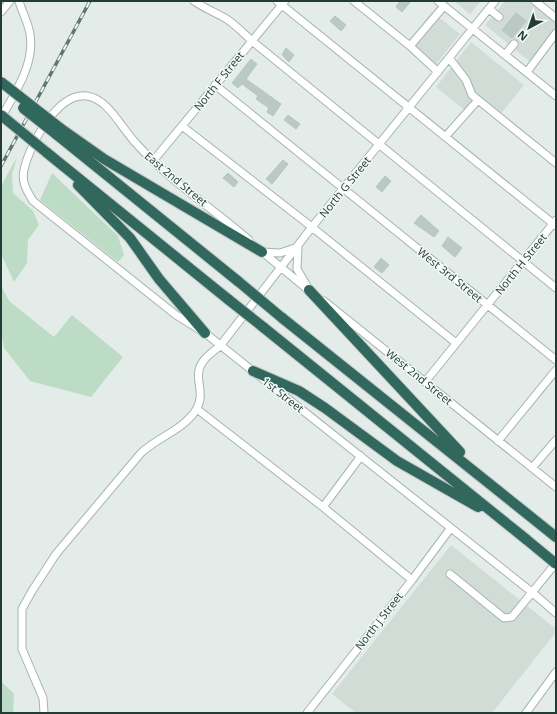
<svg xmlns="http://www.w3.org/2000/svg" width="557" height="714" viewBox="0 0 557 714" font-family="'Open Sans',sans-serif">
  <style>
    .built { fill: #d1dcd7 }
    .green { fill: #bddcc6 }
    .building { fill: #bbc9c4; stroke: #b5c5bf }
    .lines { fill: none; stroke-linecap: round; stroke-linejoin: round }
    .minor-casing { stroke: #a6b4af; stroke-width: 9 }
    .highway-casing { stroke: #c1c8c7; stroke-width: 12 }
    .minor { stroke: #fff; stroke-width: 7 }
    .highway { stroke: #31675d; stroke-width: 10 }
    .rail-casing { stroke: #5e7871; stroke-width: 3.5 }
    .rail { stroke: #f3f9f6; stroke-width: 2; stroke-dasharray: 6; stroke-linecap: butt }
    .highway-bridge-casing { stroke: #c1c8c7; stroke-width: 12; stroke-linecap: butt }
    .highway-bridge { stroke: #31675d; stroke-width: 10 }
    .labels { text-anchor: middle; stroke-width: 3; stroke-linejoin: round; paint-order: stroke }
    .street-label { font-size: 11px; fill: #233c36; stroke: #f3f9f6 }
  </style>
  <rect width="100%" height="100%" fill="#e3ece8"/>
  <path class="built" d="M454,1H481L470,14Z
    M505,1H535L556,18V33L533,64L485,25Z
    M432,12L460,34L433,68L407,43Z
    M471,42L524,85L498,117L478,101L467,112L436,87Z
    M451,545L556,629V632L492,713H356L332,694Z"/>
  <path class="green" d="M17,157L12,174L13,193L33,211L39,225L28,240L27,263L14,282L1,254V186Z
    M52,173L118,236L124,255L118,262L40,200Z
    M1,285L9,301L54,337L72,315L123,357L91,397L30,381L4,348L1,331Z
    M1,681L14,694L13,713H1Z"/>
  <path class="building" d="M400,1H411L402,12L396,7Z
    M516,13L526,21L512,38L502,30Z
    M335,16L346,25L341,31L330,21Z
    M286,48L294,55L289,62L282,55Z
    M251,59L257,64L246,79L281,104L273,116L267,112L269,108L256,99L258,96L242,84L238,88L232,83Z
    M288,115L300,124L296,129L284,120Z
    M283,160L288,164L272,184L266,179Z
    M228,173L238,182L234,187L223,178Z
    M385,176L391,181L382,192L376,187Z
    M421,215L439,231L434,237L414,223Z
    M448,237L462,248L455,257L442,246Z
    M381,258L389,265L382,273L374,267Z"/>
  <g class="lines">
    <g class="minor-casing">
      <path id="minor" d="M194,1C204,8 214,12 225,18C235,24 243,33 252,41L556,288
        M277,1L556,226
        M354,1L410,46L438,72
        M438,1L556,96
        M535,1L556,18
        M489,9L499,17
        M1,12L10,1
        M410,46L444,6
        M505,55L514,44
        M449,58L466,80L472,95L556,163
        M527,72L556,33
        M215,85L556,360
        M1,118C15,93 35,64 30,34C28,22 22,12 19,1
        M182,126L308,224L456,343
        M446,136L478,100
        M153,161L285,1
        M249,240C211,207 167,179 134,141C121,127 108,99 87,96C57,92 29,146 24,170C21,182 27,191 33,201L176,315L205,333L533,593L556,613
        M260,250L312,293
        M262,252L280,253L298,247L297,269L307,286
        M324,301L556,487
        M425,382L556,220
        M197,409L323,507L412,580
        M498,441L556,370
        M532,468L556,440
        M323,507L361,456
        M450,574L504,618L512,617L556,563
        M44,713L43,698L22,649V609L32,591L56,554L141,453C158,437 183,430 196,410C207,392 192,378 202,363C206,356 214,351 220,346L312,227L495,1
        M307,713L412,580L450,529
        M526,713L556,672"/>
    </g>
    <g class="highway-casing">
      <path id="highway" d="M60,128L104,159L262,252
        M56,134L239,282
        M46,152L229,300
        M78,185L130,238L159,279L205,333
        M309,290L460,452
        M281,317L556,537
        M263,327L527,540
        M253,371L299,391L325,408L397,461L478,507"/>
    </g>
    <use href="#minor" class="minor"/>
    <use href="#highway" class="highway"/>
    <g class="rail-casing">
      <path id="rail" d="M1,166L90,1"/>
    </g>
    <use href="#rail" class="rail"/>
    <g class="highway-bridge-casing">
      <path id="highway-bridge" d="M1,82L60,128
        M23,108L56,134
        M1,115L46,152
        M239,282L281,317
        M229,300L263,327
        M527,540L556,564"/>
    </g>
    <use href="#highway-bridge" class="highway-bridge"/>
  </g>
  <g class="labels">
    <g class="street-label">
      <text transform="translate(219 81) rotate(-51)" y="4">North F Street</text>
      <text transform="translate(176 179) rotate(40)" y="4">East 2nd Street</text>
      <text transform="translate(345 187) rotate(-51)" y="4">North G Street</text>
      <text transform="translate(521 264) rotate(-51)" y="4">North H Street</text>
      <text transform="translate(450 275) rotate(39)" y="4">West 3rd Street</text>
      <text transform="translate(419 377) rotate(39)" y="4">West 2nd Street</text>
      <text transform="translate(283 395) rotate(38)" y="4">1st Street</text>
      <text transform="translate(379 621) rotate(-52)" y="4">North J Street</text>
    </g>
  </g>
  <rect width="557" height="714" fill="none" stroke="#233c36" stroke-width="4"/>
  <g transform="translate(529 28) rotate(220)" stroke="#f3f9f6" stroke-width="3" paint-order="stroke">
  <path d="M0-3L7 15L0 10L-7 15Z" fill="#233c36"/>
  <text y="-6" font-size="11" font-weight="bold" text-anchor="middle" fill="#233c36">N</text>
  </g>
</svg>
